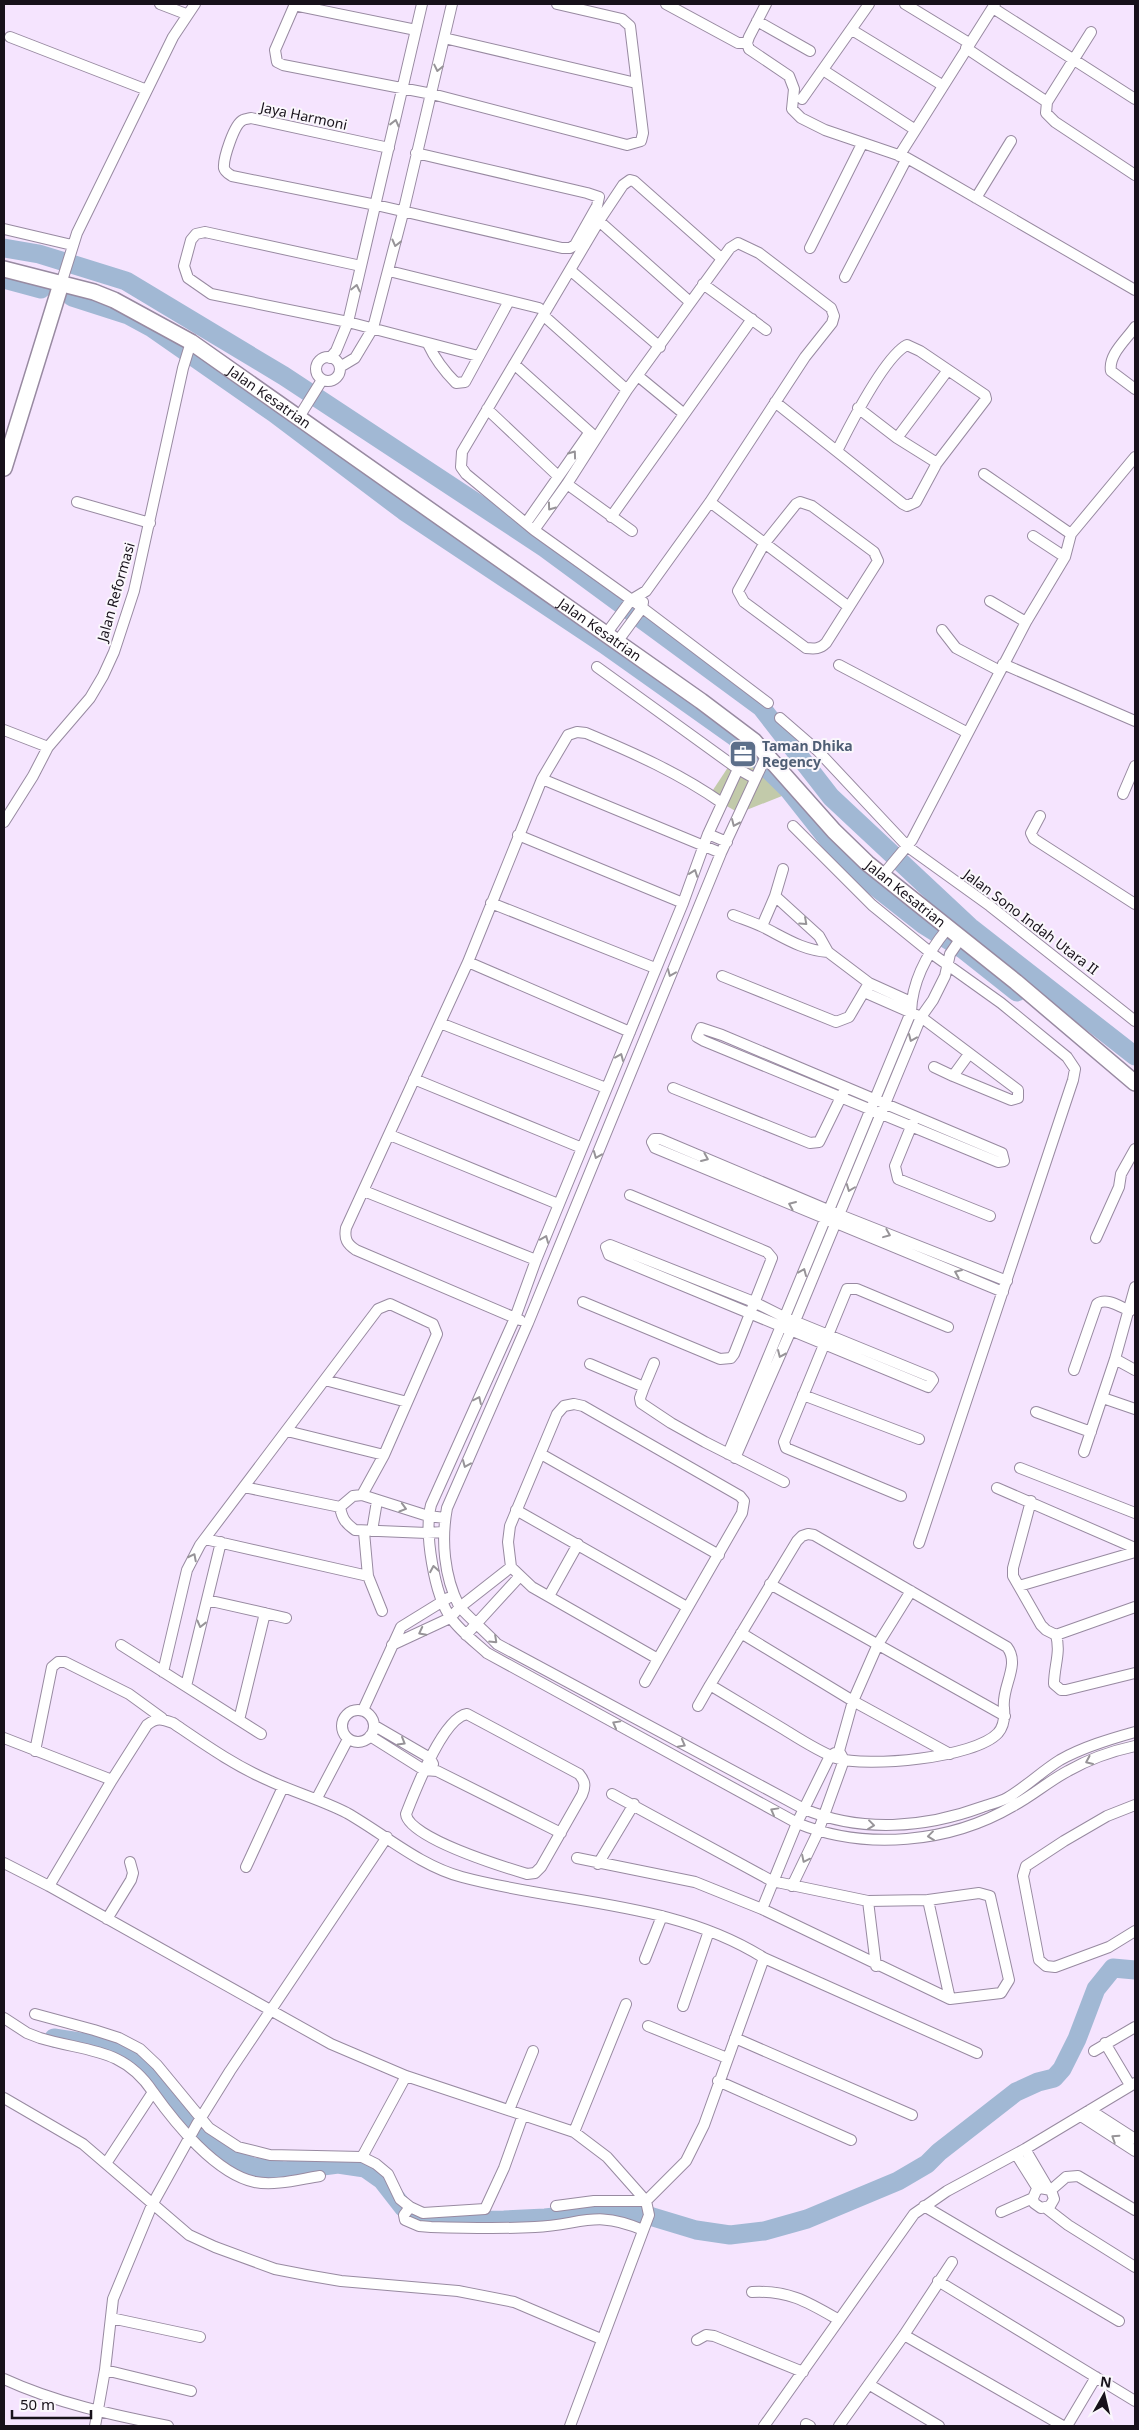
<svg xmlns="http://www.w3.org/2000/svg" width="1139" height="2430" viewBox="0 0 1139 2430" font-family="'Noto Sans',sans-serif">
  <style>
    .green { fill: #c2caaa }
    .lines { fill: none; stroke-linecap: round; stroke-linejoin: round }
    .river { stroke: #a1b8d4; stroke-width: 19 }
    .street-casing { stroke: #988aa1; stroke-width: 12 }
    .secondary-casing { stroke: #988aa1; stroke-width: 18 }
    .street { stroke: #fff; stroke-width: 10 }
    .secondary { stroke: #fff; stroke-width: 15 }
    .oneway { stroke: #979498 }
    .labels { text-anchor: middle; stroke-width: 4; stroke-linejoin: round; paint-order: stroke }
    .street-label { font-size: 14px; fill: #17111a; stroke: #faf7fc }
    .service-label { font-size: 14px; font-weight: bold; fill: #4e5e75; stroke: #faf7fc; text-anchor: start }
  </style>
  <rect width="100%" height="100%" fill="#f5e4fe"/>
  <path class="green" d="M748,737L797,790L739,813L709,796Z"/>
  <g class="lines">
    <path class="river" d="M4,248L39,254L126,281L284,376L545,548L761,707L831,797L970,927L1135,1056
      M4,279L41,289
      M72,297L128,315L152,328L274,413L404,511L604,644L735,737L789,790L849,866L924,925L964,950L1017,992
      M54,2038L93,2044L127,2055L153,2078L173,2108L221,2154L253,2167L285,2171L338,2164L365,2168L382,2180L403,2207L421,2219L439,2221L504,2220L545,2218L619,2210L633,2211L696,2230L730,2235L764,2231L807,2219L898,2181L927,2164L939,2152L1016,2092L1038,2082L1054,2078L1062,2069L1077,2039L1096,1989L1113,1968L1135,1970"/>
    <g class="street-casing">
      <path id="street" d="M160,4L186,14
        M295,4L275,50L277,62L283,65L432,94L627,145L641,141L643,133L630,26L622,19L557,4
        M666,4L738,43H747
        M766,4L749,37L747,43L749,49L789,76L794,89L792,109L801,118L825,130L907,158L923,167L1135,290
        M905,4L969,43
        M294,5L416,30
        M993,8L1135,99
        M757,21L810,51
        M852,30L942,85
        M1091,32L1047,102L1046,113L1055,122L1135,175
        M10,37L147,90
        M444,38L636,83
        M966,48L1047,102
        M823,70L914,129
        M802,99L869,4
        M389,148L251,118C248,119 245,119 243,120C234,124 223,159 224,168C225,172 229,174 232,176L376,205L562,248H570L575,245L597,206L599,197L587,193L416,153
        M899,156L995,4
        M976,198L1011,141
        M599,221L690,302
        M4,229L72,245
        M810,248L862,144
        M721,258L634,181L630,180L623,185L599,221L462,452L461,467L466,474L534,530L636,603L768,703
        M361,266L205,232L196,234L191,240L184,266L188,278L211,294L348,322L478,356
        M570,270L660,347
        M389,271L539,308
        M845,277L907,158
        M61,284L77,233L173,37L195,4
        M703,284L766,330
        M544,316L627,390
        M1135,327C1126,340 1108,355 1111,371L1135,389
        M428,344C435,359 444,371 456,383L465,382L509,301
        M316 369a12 12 0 1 1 24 0a12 12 0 1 1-24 0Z
        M330,358L336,351L348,322L422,4
        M514,364L593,435
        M340,367L355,358L373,328L403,213L452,4
        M638,376L683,413
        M775,402L903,504L907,506L916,502L937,463L986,399L985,395L920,351L907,345C885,356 849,427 837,451
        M858,408L897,438L937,463
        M487,409L558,476
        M299,417L322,380
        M897,438L948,370
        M984,474L1071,534
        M567,484L632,531
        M77,502L150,523
        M710,502L849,607
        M800,502L812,506L874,552L878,561L826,643C820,649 815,649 806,648L744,602L738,591L764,544L796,504Z
        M611,517L752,319
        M526,523L589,433
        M534,530L567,484L627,390L730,248L738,243L759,253L831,308L834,316L832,323L805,357L710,502L646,591L631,600L606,634
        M1033,536L1065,557
        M990,601L1026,622
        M942,630L956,648L1000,671
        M617,642L642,608L643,602
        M1003,664L1135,721
        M839,665L968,733
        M597,667L738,769L754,778
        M780,718L818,751L908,847L990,906L1135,1021
        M4,730L48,747
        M754,741L738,769L708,834L683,903L536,1260L515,1318L431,1505C424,1532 434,1595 451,1618C460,1631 475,1642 487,1653L797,1823C865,1851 950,1843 1013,1806C1032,1796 1049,1781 1068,1771C1089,1759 1112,1751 1135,1746
        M767,754L721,853L528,1323L447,1508C441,1540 444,1576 459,1606C463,1612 490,1636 497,1644L804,1809C861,1833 925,1828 982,1807C990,1804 1000,1802 1007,1798C1026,1787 1042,1771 1060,1760C1083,1747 1110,1739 1135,1732
        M542,779L721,853
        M1123,794L1135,766
        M1040,816L1031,833L1034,839L1135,904
        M4,822L33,776L48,747L90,698L103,676L114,652L134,591L183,368L191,342
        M793,826L872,905L931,953L1001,1003L1067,1057L1075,1069L1073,1080L919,1543
        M708,834L727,842
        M518,835L683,903
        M882,876L912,840L1026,622L1065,557L1071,534L1135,457
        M775,896L819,936L828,952L869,983L911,1002
        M491,903L655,968
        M733,915C743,919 753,922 763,927C785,938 802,950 828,952
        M762,926L775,896L783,869
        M468,962L630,1032
        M722,976L836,1022L849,1017L869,983
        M864,992L921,1017L1018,1090V1098L1011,1100L953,1076L969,1054
        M440,1023L606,1088
        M701,1028L722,1035L1002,1153L1004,1161L998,1162L704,1041L697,1037Z
        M934,1067L953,1076
        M414,1079L582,1148
        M673,1088L810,1143L819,1142L821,1138L844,1091
        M913,1122L895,1166L898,1179L990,1216
        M390,1135L558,1204
        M364,1191L536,1260
        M1096,1238L1119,1187L1121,1174L1135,1149
        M610,1245L754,1302L784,1317L931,1377L933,1380L928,1387L609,1255L606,1247Z
        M1003,1292L655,1148L652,1142L654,1139H660L840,1215L1007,1281
        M583,1302L720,1359L731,1358L734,1354L772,1258L767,1252L630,1195
        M520,1320L356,1250C347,1244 344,1239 346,1228L468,962L542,779L568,735L577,732L586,733C634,753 679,773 722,803
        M1115,1359L1135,1370
        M590,1364L644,1387L640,1398L641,1403L671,1423L705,1442L784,1482
        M1074,1370L1097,1304C1107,1297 1120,1307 1130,1311
        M325,1380L407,1402
        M644,1387L654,1363
        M803,1395L919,1439
        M1103,1398L1135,1409
        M574,1404L583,1406L740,1496L744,1501L742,1513L658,1659L532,1587L511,1567L508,1542L510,1526L557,1414L564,1406Z
        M1036,1412L1091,1432
        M287,1431L384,1455
        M1084,1452L1115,1359L1135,1287
        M541,1454L719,1555
        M728,1454L911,1012C912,981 928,952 948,928
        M735,1458L795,1321L921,1017L933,1000L945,976L950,954L961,938
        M1020,1468L1135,1513
        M244,1487L340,1507
        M997,1488L1135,1548
        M901,1496L786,1448L784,1442L847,1289H857L948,1327
        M1031,1501L1013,1568V1576L1041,1625L1046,1630L1056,1635C1061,1653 1054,1666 1054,1684L1061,1690H1066L1135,1673
        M516,1510L687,1607
        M372,1531L377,1501
        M364,1532L368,1576L382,1611
        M443,1532L427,1533L355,1530C345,1523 342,1518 340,1507L353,1496L362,1495L428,1516L445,1518
        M808,1534L814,1535L1007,1647C1021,1665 1001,1687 1004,1708C1005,1718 1004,1726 998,1733C975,1758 866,1768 836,1758C818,1751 801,1740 785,1730C760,1715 735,1700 710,1685L797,1541L802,1536Z
        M205,1539L368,1576
        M770,1584L1005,1716
        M1019,1586L1135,1552
        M549,1596L578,1544
        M207,1600L286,1618
        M741,1633L853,1701L950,1754
        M466,1635L520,1576
        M1056,1635L1135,1607
        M121,1645L261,1734
        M392,1645L450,1618L460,1607L511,1567
        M163,1672L187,1570L200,1545L378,1309L390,1304L433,1324L437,1334L384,1455L362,1495
        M645,1682L658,1659
        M186,1686L221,1542
        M698,1706L710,1685
        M363,1710L401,1627L448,1598
        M342 1726a16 16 0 1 1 32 0a16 16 0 1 1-32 0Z
        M467,1714L579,1774C585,1781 586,1786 582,1795L541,1867L535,1873L527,1874C504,1867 408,1838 406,1814C415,1791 443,1718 467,1714Z
        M239,1720L265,1613
        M375,1726L430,1758L433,1764
        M370,1736L424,1770L437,1771L561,1833
        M4,1738L112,1780
        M35,1751L52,1667L58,1662H65L129,1694L162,1718
        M317,1798L348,1739
        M1135,1805L1107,1816L1064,1841L1026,1866L1023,1876L1039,1960L1046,1966L1055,1967L1109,1947L1135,1931
        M577,1858L695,1882L762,1909L950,1999L1001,1993L1009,1980L990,1896L979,1893L928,1900L868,1901L772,1881L612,1794
        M4,1863L49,1886L331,2044L406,2076L574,2132L607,2157L646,2201
        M598,1864L634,1804
        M246,1867L283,1787
        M49,1886L112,1780L147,1725C157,1717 162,1719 173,1723C204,1744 235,1766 270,1781C296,1793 322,1800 347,1813C384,1834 420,1866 462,1877C562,1904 674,1901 764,1958L704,2125L686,2161L646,2201L649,2215L570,2426
        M792,1886L818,1832L844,1760L839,1751L853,1701L878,1644L911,1591
        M928,1900L950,1999
        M868,1901L876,1966
        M762,1909L797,1823L830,1756L835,1753
        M107,1919L131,1880L133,1873L130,1862
        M764,1958L977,2053
        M645,1959L662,1916
        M683,2006L709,1931
        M35,2014L94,2030L119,2038L140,2049L157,2065L209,2128L238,2147L270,2155L362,2157L376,2164L388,2174L400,2199L410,2207L423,2213L485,2209L504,2168L523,2115
        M4,2018L27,2033L40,2038C86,2052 123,2047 153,2092
        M648,2026L727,2058
        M735,2038L912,2115
        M1105,2043L1130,2085
        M1094,2051L1135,2027
        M718,2081L851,2140
        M4,2098L83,2144L189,2235L215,2247L275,2269L306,2275L341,2281L458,2291L514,2302L601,2339
        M509,2110L533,2051
        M1090,2110L1135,2139
        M1081,2116L1135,2151
        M574,2132L626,2004
        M1025,2149L1048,2188
        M1016,2154L1038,2189
        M362,2157L406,2076
        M107,2162L153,2092C175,2123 216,2174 255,2182C275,2186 300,2179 320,2176
        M1051,2190L1066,2177L1078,2176L1135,2210
        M556,2206L594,2201H646
        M924,2206L1119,2321
        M410,2207L404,2215L405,2220L419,2226L431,2227C465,2228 500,2229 535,2227C581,2225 595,2209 643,2230
        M1046,2208L1068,2225L1135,2267
        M1001,2212L1033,2198L1036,2191L1040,2188L1051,2190L1054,2199L1050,2206L1041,2208L1034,2203L1033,2198
        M938,2281L1135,2401
        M752,2292C789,2290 808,2302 839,2320
        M111,2318L200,2337
        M904,2335L1063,2426
        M697,2340L706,2335L714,2336L803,2372
        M105,2370L191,2391
        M4,2379C56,2403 113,2415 168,2426
        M870,2385L939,2426
        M806,2424L810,2426
        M95,2426L105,2370L113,2299L152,2205L197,2124L230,2071L387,1837
        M764,2426L914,2214L947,2191L1025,2149L1135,2083
        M839,2426L904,2335L952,2262
        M1067,2426L1096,2377"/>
    </g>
    <g class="secondary-casing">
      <g id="secondary">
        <path id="s1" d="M4,269L94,292L114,300L191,342L701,701L754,741L834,831L867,863L1016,982L1135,1083"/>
        <path d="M4,468L61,284"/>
      </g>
    </g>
    <use href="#street" class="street"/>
    <use href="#secondary" class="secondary"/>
  </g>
  <defs><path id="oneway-chevron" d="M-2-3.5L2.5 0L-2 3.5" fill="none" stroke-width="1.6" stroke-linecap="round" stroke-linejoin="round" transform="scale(1.25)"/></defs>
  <g class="oneway">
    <use href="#oneway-chevron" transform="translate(438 68) rotate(102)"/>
    <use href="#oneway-chevron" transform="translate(395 123) rotate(-76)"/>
    <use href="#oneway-chevron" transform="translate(396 243) rotate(104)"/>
    <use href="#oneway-chevron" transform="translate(356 288) rotate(-77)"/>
    <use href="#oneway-chevron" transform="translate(573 454) rotate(-54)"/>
    <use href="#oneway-chevron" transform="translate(551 507) rotate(126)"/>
    <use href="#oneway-chevron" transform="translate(735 823) rotate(114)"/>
    <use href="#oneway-chevron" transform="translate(694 873) rotate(-70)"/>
    <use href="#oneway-chevron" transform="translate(804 922) rotate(42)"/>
    <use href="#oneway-chevron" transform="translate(671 973) rotate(113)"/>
    <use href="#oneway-chevron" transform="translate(912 1038) rotate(113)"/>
    <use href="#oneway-chevron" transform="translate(620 1057) rotate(-67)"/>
    <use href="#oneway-chevron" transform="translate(597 1155) rotate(112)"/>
    <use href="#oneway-chevron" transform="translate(705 1158) rotate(23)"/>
    <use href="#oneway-chevron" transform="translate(850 1188) rotate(111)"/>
    <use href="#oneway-chevron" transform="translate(792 1205) rotate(-157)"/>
    <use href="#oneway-chevron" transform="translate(887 1234) rotate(22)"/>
    <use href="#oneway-chevron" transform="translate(545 1239) rotate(-68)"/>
    <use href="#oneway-chevron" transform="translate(803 1272) rotate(-67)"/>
    <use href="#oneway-chevron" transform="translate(958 1273) rotate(-157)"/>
    <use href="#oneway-chevron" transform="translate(781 1354) rotate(114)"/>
    <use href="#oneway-chevron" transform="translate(478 1400) rotate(-65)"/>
    <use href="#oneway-chevron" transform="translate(466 1464) rotate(113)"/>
    <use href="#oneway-chevron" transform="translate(403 1508) rotate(16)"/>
    <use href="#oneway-chevron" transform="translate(193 1557) rotate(-63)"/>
    <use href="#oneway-chevron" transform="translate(434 1569) rotate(-100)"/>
    <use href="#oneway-chevron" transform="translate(201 1624) rotate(104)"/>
    <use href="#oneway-chevron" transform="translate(422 1632) rotate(153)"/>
    <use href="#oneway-chevron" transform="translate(494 1640) rotate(43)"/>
    <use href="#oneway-chevron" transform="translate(616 1724) rotate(-151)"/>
    <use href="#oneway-chevron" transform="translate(402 1742) rotate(30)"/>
    <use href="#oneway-chevron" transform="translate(682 1744) rotate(28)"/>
    <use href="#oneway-chevron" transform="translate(1089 1761) rotate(156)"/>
    <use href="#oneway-chevron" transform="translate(774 1811) rotate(-151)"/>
    <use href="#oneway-chevron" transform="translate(871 1825) rotate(7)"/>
    <use href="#oneway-chevron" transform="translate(931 1836) rotate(173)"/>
    <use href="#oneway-chevron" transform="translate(805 1859) rotate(116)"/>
    <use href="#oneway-chevron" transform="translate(1115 2138) rotate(-147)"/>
  </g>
  <defs>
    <g id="office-square" transform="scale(1.4375)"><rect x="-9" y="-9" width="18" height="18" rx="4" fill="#5c6f8a" stroke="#faf7fc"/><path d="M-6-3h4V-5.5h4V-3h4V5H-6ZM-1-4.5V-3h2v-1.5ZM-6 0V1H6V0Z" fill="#fff"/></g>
  </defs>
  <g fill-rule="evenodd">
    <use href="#office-square" x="743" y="754"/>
  </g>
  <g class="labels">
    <g class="street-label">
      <text transform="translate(304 116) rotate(12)" y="5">Jaya Harmoni</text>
      <text dy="5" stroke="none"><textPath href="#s1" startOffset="298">Jalan Kesatrian</textPath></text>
      <text transform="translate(116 592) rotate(-74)" y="5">Jalan Reformasi</text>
      <text dy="5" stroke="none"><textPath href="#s1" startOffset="702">Jalan Kesatrian</textPath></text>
      <text dy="5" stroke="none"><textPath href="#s1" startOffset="1108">Jalan Kesatrian</textPath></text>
      <text transform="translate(1031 922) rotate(37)" y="5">Jalan Sono Indah Utara II</text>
    </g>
    <g class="service-label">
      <text x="762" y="751">Taman Dhika<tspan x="762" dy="16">Regency</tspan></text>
    </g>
  </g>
  <rect width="1139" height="2430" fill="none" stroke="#17111a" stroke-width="10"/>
  <g transform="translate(1104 2395) rotate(8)" stroke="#faf7fc" stroke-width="4" paint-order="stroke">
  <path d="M0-4L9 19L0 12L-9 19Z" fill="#17111a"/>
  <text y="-8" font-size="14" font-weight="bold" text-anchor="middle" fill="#17111a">N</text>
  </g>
  <path d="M12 2410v8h79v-8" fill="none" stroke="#17111a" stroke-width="2.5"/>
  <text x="20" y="2410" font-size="15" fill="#17111a" stroke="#faf7fc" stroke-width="4" paint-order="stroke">50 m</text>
</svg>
